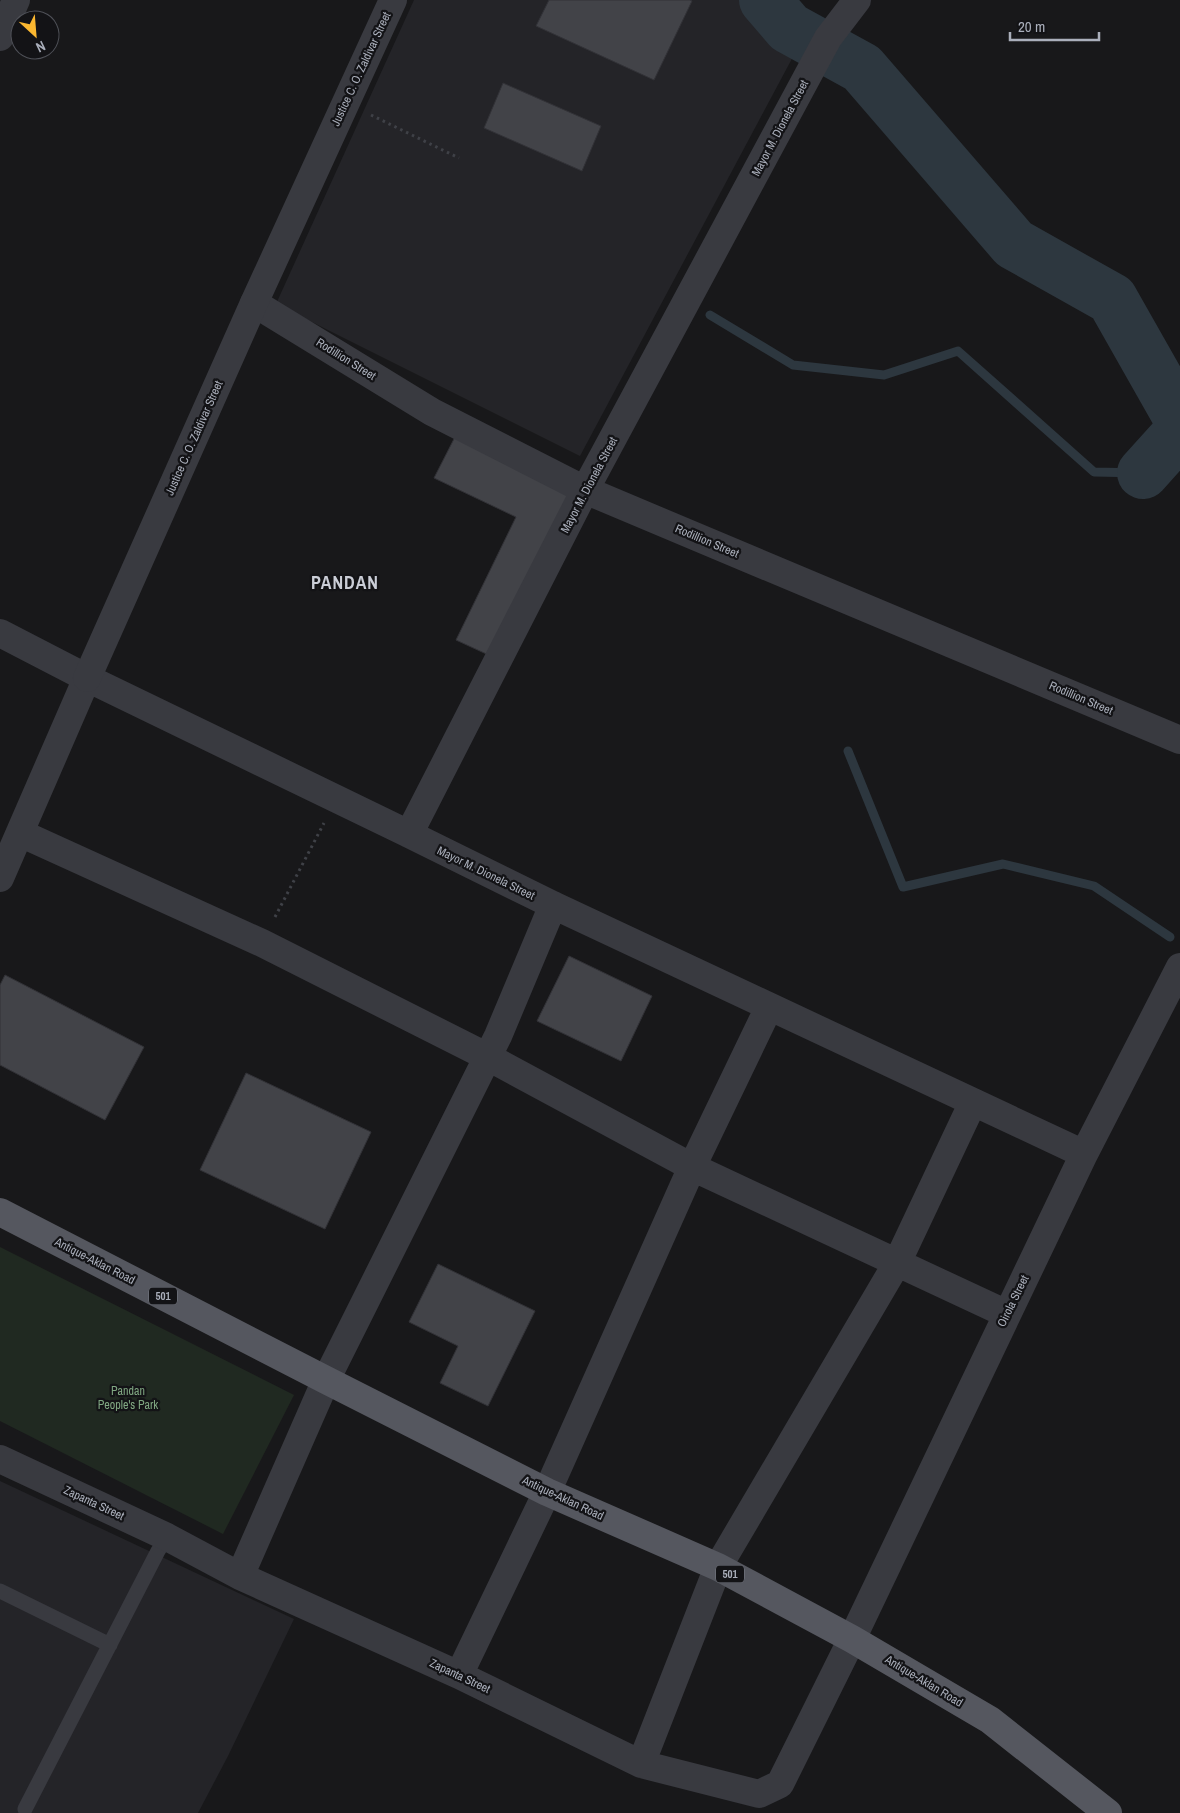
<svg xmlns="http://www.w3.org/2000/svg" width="1180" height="1813" viewBox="0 0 1180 1813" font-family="'Archivo Narrow',sans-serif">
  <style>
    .built { fill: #242428 }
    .green { fill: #202921 }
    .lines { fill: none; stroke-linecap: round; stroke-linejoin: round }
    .stream { stroke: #2d373f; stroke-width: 9 }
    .river { stroke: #2d373f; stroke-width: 52 }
    .building { fill: #424348; stroke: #323237 }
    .path { stroke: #3f4147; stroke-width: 3; stroke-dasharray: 2.5 4; stroke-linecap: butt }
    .service { stroke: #393a40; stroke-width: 15 }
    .minor { stroke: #393a40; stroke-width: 28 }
    .tertiary { stroke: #393a40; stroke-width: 28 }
    .primary { stroke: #55575f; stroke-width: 28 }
    .labels { text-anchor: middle; stroke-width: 4.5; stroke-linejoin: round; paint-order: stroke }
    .shield { fill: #131316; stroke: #7d808a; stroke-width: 1 }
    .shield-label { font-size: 11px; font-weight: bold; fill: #aaafbb }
    .street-label { font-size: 12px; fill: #aaafbb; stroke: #131316 }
    .park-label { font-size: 12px; fill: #80a782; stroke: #131316 }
    .district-label { font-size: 18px; font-weight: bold; letter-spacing: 1px; fill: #cbced7; stroke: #131316 }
  </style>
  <rect width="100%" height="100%" fill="#18181a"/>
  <path class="built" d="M414,0H739L795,53L580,456L276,304Z
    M0,1481L294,1619L228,1756L198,1813H0Z"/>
  <path class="green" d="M0,1247L294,1395L223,1534L0,1421Z"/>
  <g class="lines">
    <path class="stream" d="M710,315L793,365L884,375L958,351L1094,472L1143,473
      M848,751L903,887L1003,864L1094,886L1170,937"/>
    <path class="river" d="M765,0L789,28L862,68L1014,244L1112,299L1180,419
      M1143,473L1180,432"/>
  </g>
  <path class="building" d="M549,0H690L692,1L654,80L536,26Z
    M503,83L601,126L582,171L484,128Z
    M457,433L566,487L572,507L493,657L456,640L516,517L434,478Z
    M569,956L652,996L621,1061L537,1021Z
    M5,975L144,1047L105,1120L0,1065V985Z
    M246,1073L371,1132L325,1229L200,1170Z
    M438,1264L535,1311L488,1406L440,1383L458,1346L409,1322Z"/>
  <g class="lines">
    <path class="path" d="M371,115L459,158
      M275,917L324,823"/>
    <path class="service" d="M0,1591L110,1645
      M25,1809L158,1551L167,1537"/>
    <path class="minor" d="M857,0L828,38L585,490L409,834L553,905L1084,1154
      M0,37L16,0
      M254,303L432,412L585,490L1180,740
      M0,633L87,678L409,834
      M20,833L262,943L488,1057L692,1167L1007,1314
      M0,878L87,678
      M0,1459L167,1537L240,1576L459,1675L641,1764L759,1794L780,1784L852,1639L1084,1154L1180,967
      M240,1576L326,1380L498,1036L553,905
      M459,1675L547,1492L692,1167L769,1007
      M641,1764L718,1567L897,1263L973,1102"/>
    <path class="tertiary" d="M87,678L254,303L393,0"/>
    <path class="primary" d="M0,1212L326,1380L547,1492L718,1567L852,1639L990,1720L1108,1813"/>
  </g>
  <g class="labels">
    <g class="shield">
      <rect x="149" y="1287.5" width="28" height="17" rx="4"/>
      <rect x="716" y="1565.5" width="28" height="17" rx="4"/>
    </g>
    <g class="shield-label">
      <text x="163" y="1300">501</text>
      <text x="730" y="1578">501</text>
    </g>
    <g class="street-label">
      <text transform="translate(361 69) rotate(-65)" y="4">Justice C. O. Zaldivar Street</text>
      <text transform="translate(780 128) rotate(-62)" y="4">Mayor M. Dionela Street</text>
      <text transform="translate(346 359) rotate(32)" y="4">Rodillion Street</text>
      <text transform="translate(194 438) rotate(-66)" y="4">Justice C. O. Zaldivar Street</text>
      <text transform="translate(589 485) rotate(-62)" y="4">Mayor M. Dionela Street</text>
      <text transform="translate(707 541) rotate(23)" y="4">Rodillion Street</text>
      <text transform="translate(1081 698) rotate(23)" y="4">Rodillion Street</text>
      <text transform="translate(486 873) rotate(26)" y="4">Mayor M. Dionela Street</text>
      <text transform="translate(95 1261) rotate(27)" y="4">Antique-Aklan Road</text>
      <text transform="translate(1013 1301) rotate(-64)" y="4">Oirola Street</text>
      <text transform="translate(563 1498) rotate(25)" y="4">Antique-Aklan Road</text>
      <text transform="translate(94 1503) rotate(25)" y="4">Zapanta Street</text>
      <text transform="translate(460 1676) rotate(25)" y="4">Zapanta Street</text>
      <text transform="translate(924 1681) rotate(31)" y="4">Antique-Aklan Road</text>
    </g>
    <g class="park-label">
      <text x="128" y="1395">Pandan<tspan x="128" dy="14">People's Park</tspan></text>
    </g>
    <g class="district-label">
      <text x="345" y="589">PANDAN</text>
    </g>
  </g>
  <g transform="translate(35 35) rotate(154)"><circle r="24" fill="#131316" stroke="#4f5158"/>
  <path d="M0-4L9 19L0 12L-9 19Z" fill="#fbb730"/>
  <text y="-8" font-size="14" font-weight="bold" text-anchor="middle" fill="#aaafbb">N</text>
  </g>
  <path d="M1010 32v8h89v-8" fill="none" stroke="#aaafbb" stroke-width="2.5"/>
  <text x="1018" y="32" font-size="15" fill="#aaafbb" stroke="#131316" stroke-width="4" paint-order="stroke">20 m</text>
</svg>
